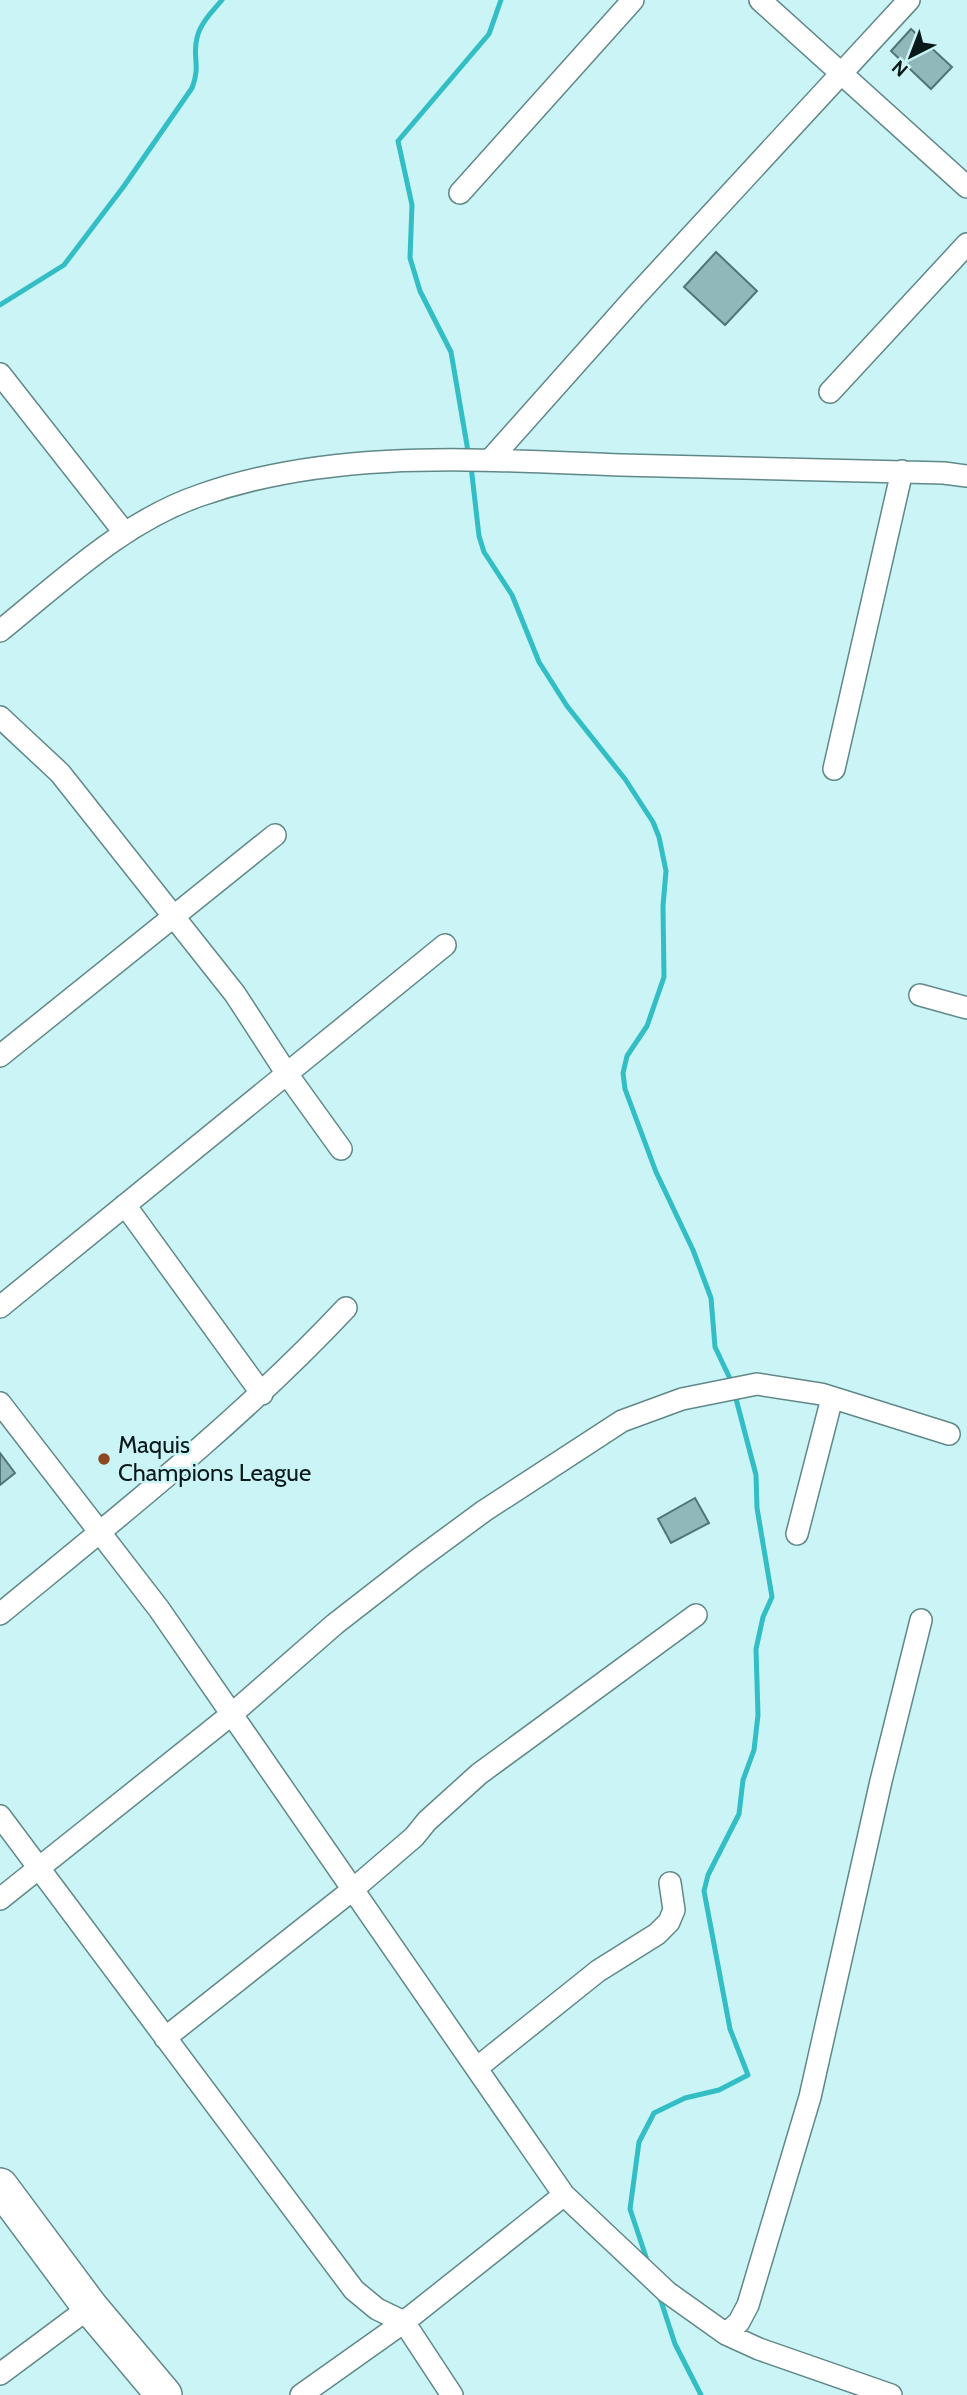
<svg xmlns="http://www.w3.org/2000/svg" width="967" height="2395" viewBox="0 0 967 2395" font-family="Cabin,sans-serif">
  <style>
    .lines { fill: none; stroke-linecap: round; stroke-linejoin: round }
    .stream { stroke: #32bec4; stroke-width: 5 }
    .building { fill: #90b7b9; stroke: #4f7576; stroke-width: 2 }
    .minor-casing { stroke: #618889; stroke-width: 24 }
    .trunk-casing { stroke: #618889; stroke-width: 38 }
    .minor { stroke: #fff; stroke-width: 21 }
    .trunk { stroke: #fff; stroke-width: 35 }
    .poi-dot { fill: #8e4920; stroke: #caf4f5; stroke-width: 2.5 }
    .labels { text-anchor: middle; stroke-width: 5; stroke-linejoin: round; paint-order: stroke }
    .poi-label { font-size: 24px; fill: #091819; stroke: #caf4f5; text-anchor: start }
  </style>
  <rect width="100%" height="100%" fill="#caf4f5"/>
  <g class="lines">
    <path class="stream" d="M0,305L64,265L124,186L192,88C201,66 192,56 197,38C200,23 213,11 222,0
      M469,457L451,352L420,291L410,258L412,205L398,141L489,34L501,0
      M471,466L479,536L484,552L512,595L539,662L567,706L625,779L653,822L659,837L666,871L663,906L664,977L647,1026L627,1056L623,1073L625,1089L656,1172L693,1250L711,1298L715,1347L733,1385
      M648,2263L630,2209L639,2142L654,2113L685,2098L719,2090L748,2075L730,2029L704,1891L708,1875L739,1814L743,1780L754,1750L758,1715L756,1649L763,1617L772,1597L757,1508L756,1475L735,1395
      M659,2295L675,2344L701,2395"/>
  </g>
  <path class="building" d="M911,29L952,67L931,89L891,51Z
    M716,252L757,291L725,325L684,287Z
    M0,1453L15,1473L0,1485Z
    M695,1498L709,1523L671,1543L658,1519Z"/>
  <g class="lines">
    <g class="minor-casing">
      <path id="minor" d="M760,0L967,187
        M460,193L633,0
        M0,374L124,532
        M830,392L967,244
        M490,460L635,297L909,0
        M0,631C62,581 124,521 201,495C335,448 481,460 621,465C729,468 837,470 944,473L967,476
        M0,717L60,773L235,994L287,1074L341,1149
        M834,769L902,471
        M920,995L967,1008
        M0,1056L275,835
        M125,1205L262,1394
        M0,1307L445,945
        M0,1403L159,1609L564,2195L667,2292L726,2334L759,2349L891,2395
        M797,1534L832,1398
        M0,1614C119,1516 240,1421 346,1308
        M0,1816L354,2290L377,2309L404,2322L452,2395
        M0,1899L232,1714L335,1624L416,1561L484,1511L622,1421L682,1399L757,1384L821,1394L949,1434
        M165,2038L351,1891L414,1837L427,1821L479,1774L696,1615
        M478,2067L598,1971L657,1934L669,1922L674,1910L670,1883
        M726,2334L739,2322L748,2305L810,2097L881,1781L921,1620
        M0,2374L90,2307
        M301,2395L404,2322L564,2195"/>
    </g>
    <g class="trunk-casing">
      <path id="trunk" d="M0,2186L90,2307L164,2395"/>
    </g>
    <use href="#minor" class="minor"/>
    <use href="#trunk" class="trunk"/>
  </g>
  <circle class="poi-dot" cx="104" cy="1459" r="7"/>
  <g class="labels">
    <g class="poi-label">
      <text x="118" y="1453">Maquis<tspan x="118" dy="28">Champions League</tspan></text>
    </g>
  </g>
  <g transform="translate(911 56) rotate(222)" stroke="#caf4f5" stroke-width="5" paint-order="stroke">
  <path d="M0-5L12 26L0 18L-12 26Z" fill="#091819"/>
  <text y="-10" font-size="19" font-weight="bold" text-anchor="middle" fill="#091819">N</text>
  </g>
</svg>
